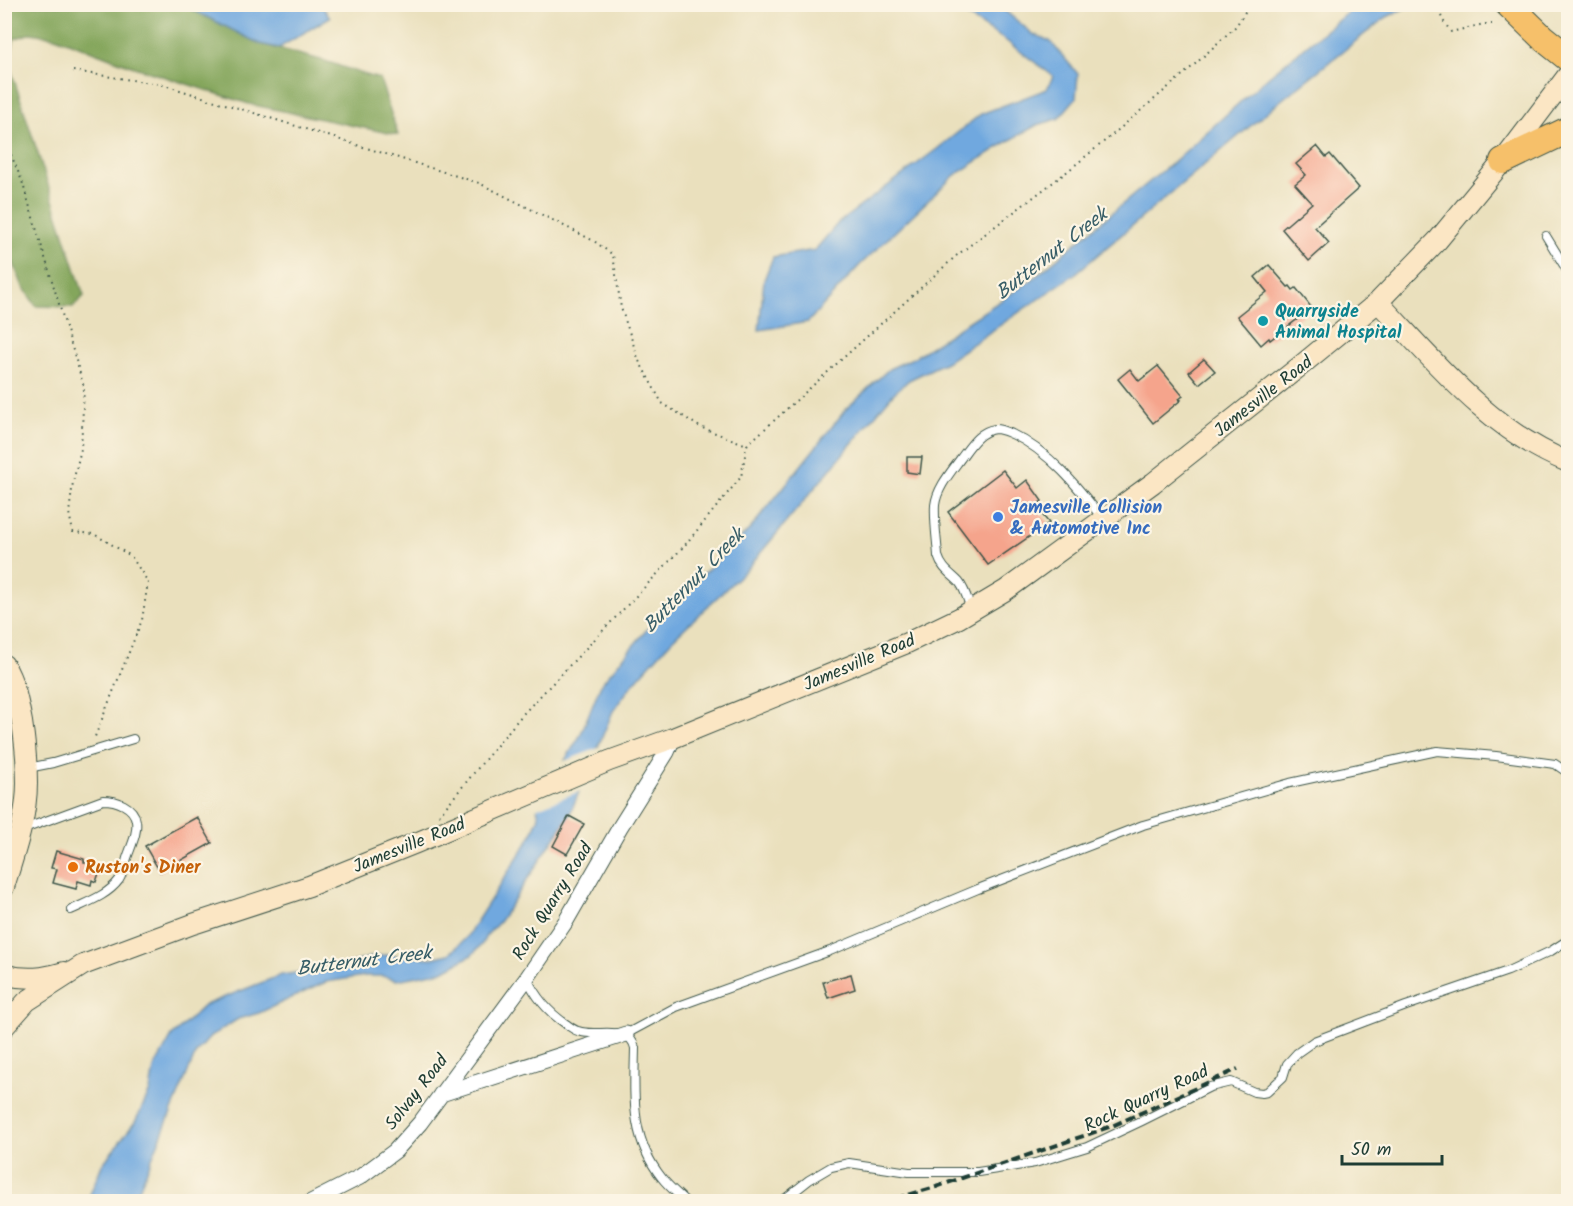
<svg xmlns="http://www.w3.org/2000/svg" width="1573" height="1206" viewBox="0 0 1573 1206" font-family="Kalam,sans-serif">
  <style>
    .forest { fill: #84a65c; stroke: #527248; stroke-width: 1.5 }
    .water { fill: #6fa8df; stroke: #47728a; stroke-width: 1.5 }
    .pier { fill: #eae0bd }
    .building { fill: #f5a48c }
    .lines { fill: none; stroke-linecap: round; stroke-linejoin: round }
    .lane-casing { stroke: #3d5549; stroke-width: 10 }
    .street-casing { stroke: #3d5549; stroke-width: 17 }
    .secondary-casing { stroke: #3d5549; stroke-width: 22 }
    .highway-casing { stroke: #3d5549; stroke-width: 28 }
    .path { stroke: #3d5549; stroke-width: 2; stroke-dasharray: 1.5 4.5; stroke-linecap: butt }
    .lane { stroke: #fff; stroke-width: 8 }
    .street { stroke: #fff; stroke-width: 15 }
    .secondary { stroke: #fbe6c4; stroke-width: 20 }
    .highway { stroke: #f6c06b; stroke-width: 26 }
    .rail { stroke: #1f3d34; stroke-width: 4; stroke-dasharray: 9 4.5; stroke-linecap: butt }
    .culture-dot { fill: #0f9aa8; stroke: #fcf5e5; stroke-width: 2 }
    .shop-dot { fill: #3f7fe0; stroke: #fcf5e5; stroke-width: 2 }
    .food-dot { fill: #e8710a; stroke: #fcf5e5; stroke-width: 2 }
    .labels { text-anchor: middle; stroke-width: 4.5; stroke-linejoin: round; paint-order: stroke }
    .culture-label { font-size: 18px; font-weight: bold; fill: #0d838f; stroke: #fcf5e5; text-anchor: start }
    .street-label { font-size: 18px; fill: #1f3d34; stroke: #fcf5e5 }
    .shop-label { font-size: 18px; font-weight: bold; fill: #366cbe; stroke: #fcf5e5; text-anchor: start }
    .food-label { font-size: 18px; font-weight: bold; fill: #c56008; stroke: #fcf5e5; text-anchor: start }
    .water-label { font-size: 20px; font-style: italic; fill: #375d67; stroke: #fcf5e5 }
  </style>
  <rect width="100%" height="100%" fill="#fcf5e5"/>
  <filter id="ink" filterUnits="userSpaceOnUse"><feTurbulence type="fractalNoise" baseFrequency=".0167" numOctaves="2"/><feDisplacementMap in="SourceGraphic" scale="12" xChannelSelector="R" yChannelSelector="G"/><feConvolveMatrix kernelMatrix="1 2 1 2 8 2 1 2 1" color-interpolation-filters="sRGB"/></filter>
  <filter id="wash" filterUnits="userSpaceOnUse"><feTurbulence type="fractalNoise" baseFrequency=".008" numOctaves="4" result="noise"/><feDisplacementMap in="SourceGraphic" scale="24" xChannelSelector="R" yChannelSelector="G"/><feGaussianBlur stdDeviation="1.35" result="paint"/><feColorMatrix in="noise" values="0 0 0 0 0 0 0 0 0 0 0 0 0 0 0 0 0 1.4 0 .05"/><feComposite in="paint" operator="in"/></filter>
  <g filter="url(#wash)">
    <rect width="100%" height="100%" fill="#eae0bd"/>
    <path class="forest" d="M4,5H185L193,10L260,44L325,61L360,73L380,79L398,135L249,104L134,67L55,37L31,33L14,39L9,64L84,296L73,307L36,306L23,287L11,257L5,228Z"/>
    <path class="water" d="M185,5H321L330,17L279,48L260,44L193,10Z
      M950,5H998L1033,34L1050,41L1078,74L1076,98L1058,119L1037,125L1007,142L955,175L860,265L808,322L759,330L764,280L773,257L815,250L838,223L937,149L981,114L1047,89L1053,76L1005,40Z
      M1357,5H1411L1385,18L1280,101L1075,274L946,362L909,380L893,394L748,568L671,641L631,686L613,711L569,816L500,921L486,936L482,944L472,955L443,971L397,980L382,976H365L326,982L259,1013L238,1019L211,1036L196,1053L134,1201L87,1202L102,1165L135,1122L150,1091L154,1068L172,1036L205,1005L281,975L338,967L371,957L386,955L432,958L449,954L466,938L530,838L539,817L537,808L541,799L580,736L601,684L654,621L751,528L847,408L889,369L915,357L1029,282L1178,158L1269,76Z"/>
    <path class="pier" d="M601,747L583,790L535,809L538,797L559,763Z"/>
    <g id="blocks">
      <path class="building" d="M1317,146L1326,157L1330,154L1359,188L1315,227L1329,243L1309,261L1282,229L1312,203L1295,184L1306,175L1296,164Z
        M1269,265L1288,287L1290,286L1293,290L1296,288L1312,308L1270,340L1269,338L1261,345L1237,316L1267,292L1255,277Z
        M1204,359L1215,371L1199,384L1189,372Z
        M1158,366L1183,396L1179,399L1181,400L1153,423L1118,379L1130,369L1139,381Z
        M907,457H922L920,474L907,472Z
        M1003,470L1017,488L1027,480L1042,501L1035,506L1049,523L988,565L948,512Z
        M569,816L584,824L567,854L553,846Z
        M197,817L212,843L160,872L145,846Z
        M56,851L84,859V862L101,867L96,882L92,880L91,885L78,881L76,889L53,883L57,869L51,868Z
        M851,974L855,989L828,998L823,982Z"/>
    </g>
  </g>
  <g filter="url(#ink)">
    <use href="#blocks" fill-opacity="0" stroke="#3d5549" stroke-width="1.5"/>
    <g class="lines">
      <g class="lane-casing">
        <path id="lane" d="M1546,236L1568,272
          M971,609C968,601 965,589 959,582C950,573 942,569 938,556C937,540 934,521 935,505C937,488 951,472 961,458C970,446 979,431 995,429C1001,429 1007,432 1012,434C1049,451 1078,487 1102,518
          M28,768L53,763L133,739
          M24,829L103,800C116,800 134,806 136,821C138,833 131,846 127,858C125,865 123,874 119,880C108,895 88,902 71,910
          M527,978C536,998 548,1012 566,1024C569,1026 574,1030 578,1031C596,1038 629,1023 635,1048C634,1097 630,1138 662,1178C669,1187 678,1194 686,1202
          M626,1034L676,1007L830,951L978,889L1143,825L1290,783L1437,751L1496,756L1555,764L1568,773
          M781,1202L809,1180L831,1167L849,1163L909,1172H978L1035,1163L1087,1147L1142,1121L1210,1087L1231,1082L1254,1092L1262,1093L1267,1092L1283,1077L1287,1064L1297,1053L1314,1041L1406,1006L1508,971L1551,951L1568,940"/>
      </g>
      <g class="street-casing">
        <path id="street" d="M441,1094L626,1034
          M311,1202L360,1177L395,1151L420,1123L527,978L566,921L620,827L667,752L673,738"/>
      </g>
      <g class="secondary-casing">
        <path id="secondary" d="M1378,302C1435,362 1490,431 1568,462
          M4,665C15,683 18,702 22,722C25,742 27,763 27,783C27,818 14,854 4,887
          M4,974L6,975C28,980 43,978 64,972
          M4,1027L27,1001L83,965L193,924L309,886L416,843L609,761L673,738L907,643L959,618L1006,590L1153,483L1299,367L1378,302L1438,240L1503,161L1568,75"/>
      </g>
      <g class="highway-casing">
        <path id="highway" d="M1508,4L1543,38L1568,58
          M1503,161L1568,130"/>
      </g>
      <path class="path" d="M1440,4C1438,16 1445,23 1451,32L1484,24H1492
        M73,71L164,85L479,183L594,241L613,255L621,308L639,361L662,403L700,427L747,445
        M4,138L22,181L84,387L81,449L73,482L69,513L73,532L94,534L131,556L148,582L142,620L94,739
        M439,815L522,715L685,545L741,477L747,445L956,256L1064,174L1111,136L1192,67L1236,26L1250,4"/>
      <use href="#lane" class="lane"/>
      <use href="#street" class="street"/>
      <use href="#secondary" class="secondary"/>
      <use href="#highway" class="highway"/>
      <path class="rail" d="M883,1202L936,1187L1112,1126L1238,1069"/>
    </g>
  </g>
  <circle class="culture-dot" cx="1263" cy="321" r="6"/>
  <circle class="shop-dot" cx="998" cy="517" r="6"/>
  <circle class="food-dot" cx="73" cy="867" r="6"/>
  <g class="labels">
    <g class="culture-label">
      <text x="1275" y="317">Quarryside<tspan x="1275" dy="21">Animal Hospital</tspan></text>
    </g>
    <g class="street-label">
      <text transform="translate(1263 396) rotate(-38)" y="6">Jamesville Road</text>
      <text transform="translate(859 662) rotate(-23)" y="6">Jamesville Road</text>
      <text transform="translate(409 845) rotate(-22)" y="6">Jamesville Road</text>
      <text transform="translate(552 901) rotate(-58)" y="6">Rock Quarry Road</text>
      <text transform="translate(416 1092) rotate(-52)" y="6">Solvay Road</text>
      <text transform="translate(1146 1098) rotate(-25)" y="6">Rock Quarry Road</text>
    </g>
    <g class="shop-label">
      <text x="1010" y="513">Jamesville Collision<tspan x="1010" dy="21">&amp; Automotive Inc</tspan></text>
    </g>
    <g class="food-label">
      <text x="85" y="873">Ruston's Diner</text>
    </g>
    <g class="water-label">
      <text transform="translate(1051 253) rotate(-38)" y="7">Butternut Creek</text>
      <text transform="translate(693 580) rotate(-46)" y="7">Butternut Creek</text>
      <text transform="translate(364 960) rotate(-7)" y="7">Butternut Creek</text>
    </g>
  </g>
  <rect width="1573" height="1206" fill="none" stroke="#fcf5e5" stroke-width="24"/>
  <path d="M1342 1155v9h100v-9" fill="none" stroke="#1f3d34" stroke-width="3"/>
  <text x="1351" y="1155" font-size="18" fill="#1f3d34" stroke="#fcf5e5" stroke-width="4.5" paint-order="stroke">50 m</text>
</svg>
